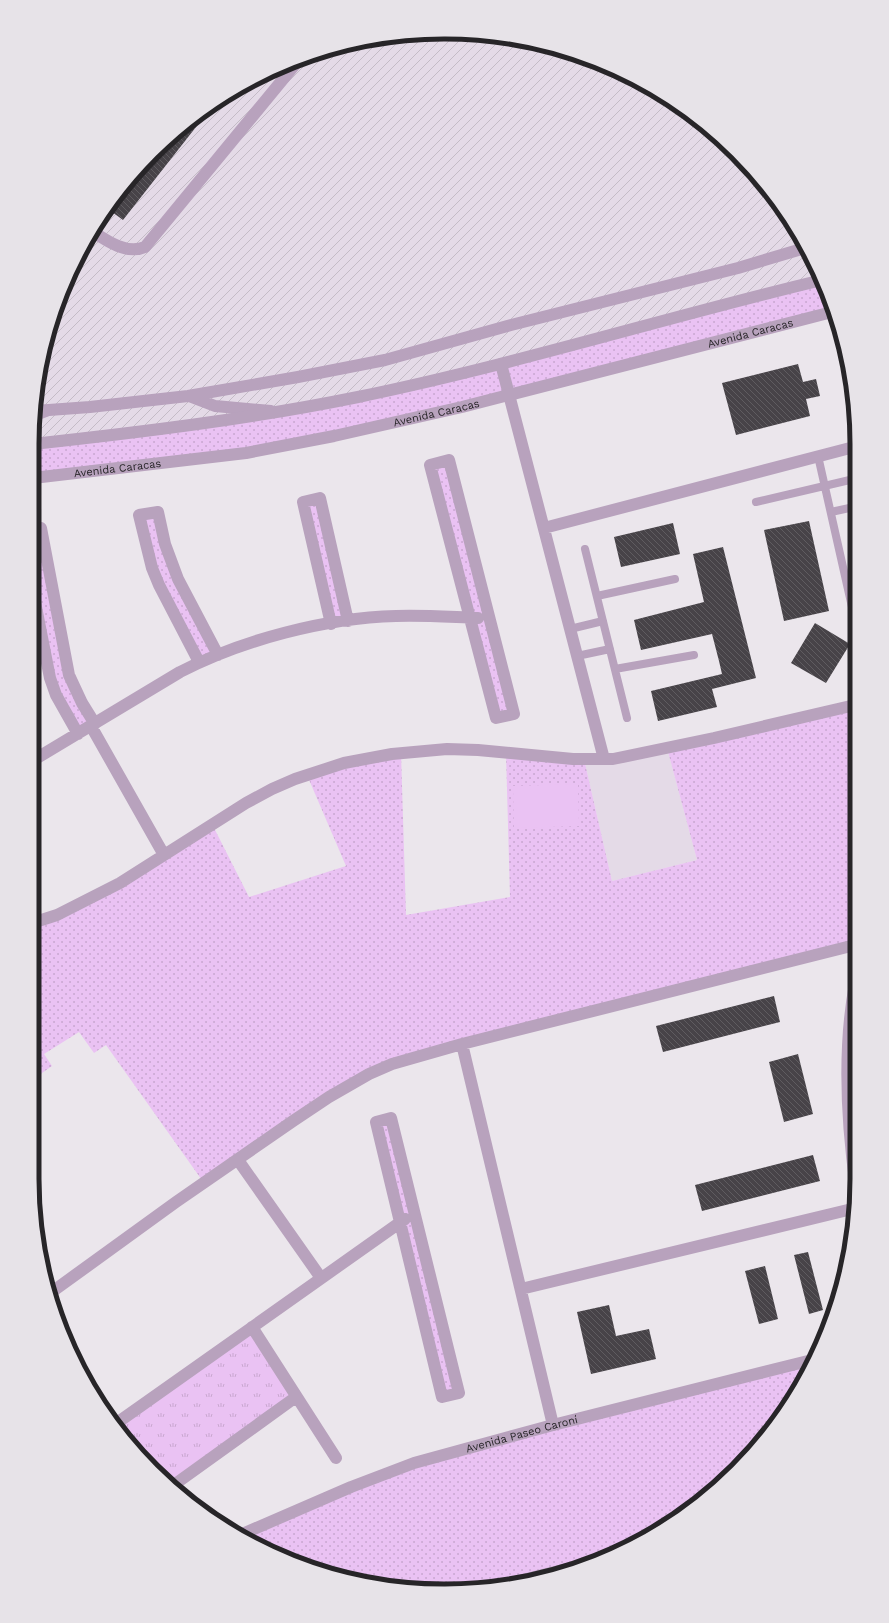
<svg xmlns="http://www.w3.org/2000/svg" width="889" height="1623" viewBox="0 0 889 1623" font-family="'Work Sans',sans-serif">
  <style>
    .built { fill: #e4dae7 }
    .industrial { fill: url(#industrial-furrows) }
    .grass { fill: url(#grass-dots) }
    .park { fill: url(#park-tufts) }
    .garden { fill: #eac2f3 }
    .building { fill: url(#building-back-hatch) }
    .lines { fill: none; stroke-linecap: round; stroke-linejoin: round }
    .service { stroke: #b8a2bd; stroke-width: 8 }
    .minor { stroke: #b8a2bd; stroke-width: 12 }
    .tertiary { stroke: #b8a2bd; stroke-width: 12 }
    .labels { text-anchor: middle; stroke-width: 4; stroke-linejoin: round; paint-order: stroke }
    .street-label { font-size: 11px; fill: #272528; stroke: #f8f3f9 }
    .rim { fill: none; stroke: #272528; stroke-width: 5 }
  </style>
  <defs>
    <pattern id="industrial-furrows" width="10" height="10" patternUnits="userSpaceOnUse"><rect width="10" height="10" fill="#e4dae7"/><path d="M-1 1l2-2M0 10L10 0M9 11l2-2" fill="none" stroke="#c4bbc6"/></pattern>
    <pattern id="grass-dots" width="8" height="8" patternUnits="userSpaceOnUse"><rect width="8" height="8" fill="#eac2f3"/><path d="M2 2h.1M6 6h.1" fill="none" stroke="#c9a7d0" stroke-width="1.8" stroke-linecap="round"/></pattern>
    <pattern id="park-tufts" width="24" height="20" patternUnits="userSpaceOnUse"><rect width="24" height="20" fill="#eac2f3"/><path d="M3 7l-1-3M5 7V3M7 7l1-3M15 17l-1-3M17 17v-4M19 17l1-3" fill="none" stroke="#c9a7d0"/></pattern>
    <pattern id="building-back-hatch" width="6" height="6" patternUnits="userSpaceOnUse"><rect width="6" height="6" fill="#474348"/><path d="M-1 5l2 2M0 0l6 6M5-1l2 2" fill="none" stroke="#5f5c60"/></pattern>
  </defs>
  <rect width="100%" height="100%" fill="#ebe6ec"/>
  <path class="built" d="M667,748L697,860L612,881L584,759Z"/>
  <path class="industrial" d="M417,33L498,36L577,54L651,87L717,135L787,215L822,280L357,397L33,444V418L46,338L87,238L134,173L193,117L262,75L338,46Z"/>
  <path class="grass" d="M822,280L826,287L832,312L334,436L33,478V444L303,407Z
    M449,460L514,714L496,718L430,465Z
    M320,498L348,621L331,624L303,502Z
    M158,512L165,544L218,655L199,662L159,585L139,515Z
    M41,528L66,662L95,724L78,734L64,711L33,592V529Z
    M855,705V945L369,1074L204,1183L106,1045L94,1053L79,1032L44,1054L52,1066L32,1080V923L57,915L212,824L249,897L346,866L307,775L401,753L406,915L510,897L506,753L584,759L612,881L697,860L667,748Z
    M391,1118L459,1393L442,1397L376,1122Z
    M812,1360L802,1385L772,1430L717,1488L673,1522L603,1560L499,1586L472,1590H417L338,1577L286,1560L240,1535L387,1472Z"/>
  <path class="park" d="M252,1327L296,1397L171,1487L117,1430Z"/>
  <path class="garden" d="M578,784L579,826L514,828L513,786Z"/>
  <path class="building" d="M204,111L207,113L123,220L108,209L134,173L193,117Z
    M798,364L803,382L816,379L820,396L806,399L810,416L736,435L722,383Z
    M809,521L829,611L784,621L764,530Z
    M673,523L680,554L621,567L614,537Z
    M723,547L756,678L712,689L717,707L658,721L651,691L722,674L719,661L712,634L641,650L634,620L704,602L693,554Z
    M815,623L850,644L826,683L791,663Z
    M774,996L780,1022L663,1052L656,1026Z
    M798,1054L813,1114L784,1122L769,1062Z
    M813,1155L820,1181L702,1211L695,1185Z
    M808,1252L823,1310L809,1314L794,1255Z
    M765,1266L778,1319L759,1324L745,1271Z
    M609,1305L616,1336L649,1329L656,1359L591,1374L577,1312Z"/>
  <g class="lines">
    <path class="service" d="M818,456L852,607
      M756,502L854,479
      M831,512L854,507
      M585,549L627,718
      M597,596L675,579
      M570,629L603,621
      M577,656L610,649
      M615,669L694,655"/>
    <path class="minor" d="M92,231C107,241 127,255 145,247L298,61
      M501,364L604,759
      M189,396L215,406L271,411
      M35,411L90,407L188,396L298,377L385,360L511,325L738,268L805,248
      M449,460L514,714L496,718L430,465Z
      M544,528L854,447
      M33,529L41,528L69,675L82,703L95,724
      M33,592L50,678L56,695L78,734
      M331,624L303,502L320,498L348,621
      M199,662L159,585L152,568L139,515L158,512L165,544L178,579L218,655
      M91,726L164,855
      M32,761L180,672C242,640 325,618 396,616C423,615 450,617 478,618
      M32,923L57,915L120,883L246,803L272,789L295,779L344,763L392,754L447,749L478,750L573,759H613L714,738L855,705
      M855,984C843,1048 847,1124 856,1188
      M462,1044L553,1425
      M391,1118L459,1393L442,1397L376,1122Z
      M238,1160L321,1278
      M521,1289L856,1208
      M49,1294L176,1202L293,1121L329,1097L369,1074L392,1064L462,1044L855,945
      M252,1327L336,1458
      M114,1425L405,1219
      M171,1487L296,1397"/>
    <g class="tertiary">
      <path d="M33,416L46,411"/>
      <path d="M33,444C142,432 250,419 358,397C514,365 667,317 822,280"/>
      <path id="s1" d="M33,478L246,453L334,436L462,407L832,312"/>
      <path id="s2" d="M240,1535L351,1487L414,1463L553,1425L812,1360"/>
      <path d="M499,1586L599,1561"/>
    </g>
  </g>
  <g class="labels">
    <g class="street-label">
      <text dy="4" stroke="none"><textPath href="#s1" startOffset="733">Avenida Caracas</textPath></text>
      <text dy="4" stroke="none"><textPath href="#s1" startOffset="409">Avenida Caracas</textPath></text>
      <text dy="4" stroke="none"><textPath href="#s1" startOffset="85">Avenida Caracas</textPath></text>
      <text dy="4" stroke="none"><textPath href="#s2" startOffset="300">Avenida Paseo Caroní</textPath></text>
    </g>
  </g>
  <path d="M0 0H889V1623H0ZM444 39H445A405 405 0 0 1 850 444V1179A405 405 0 0 1 445 1584H444A405 405 0 0 1 39 1179V444A405 405 0 0 1 444 39Z" fill="#e7e3e8" fill-rule="evenodd"/>
  <path class="rim" d="M444 39H445A405 405 0 0 1 850 444V1179A405 405 0 0 1 445 1584H444A405 405 0 0 1 39 1179V444A405 405 0 0 1 444 39Z"/>
</svg>
